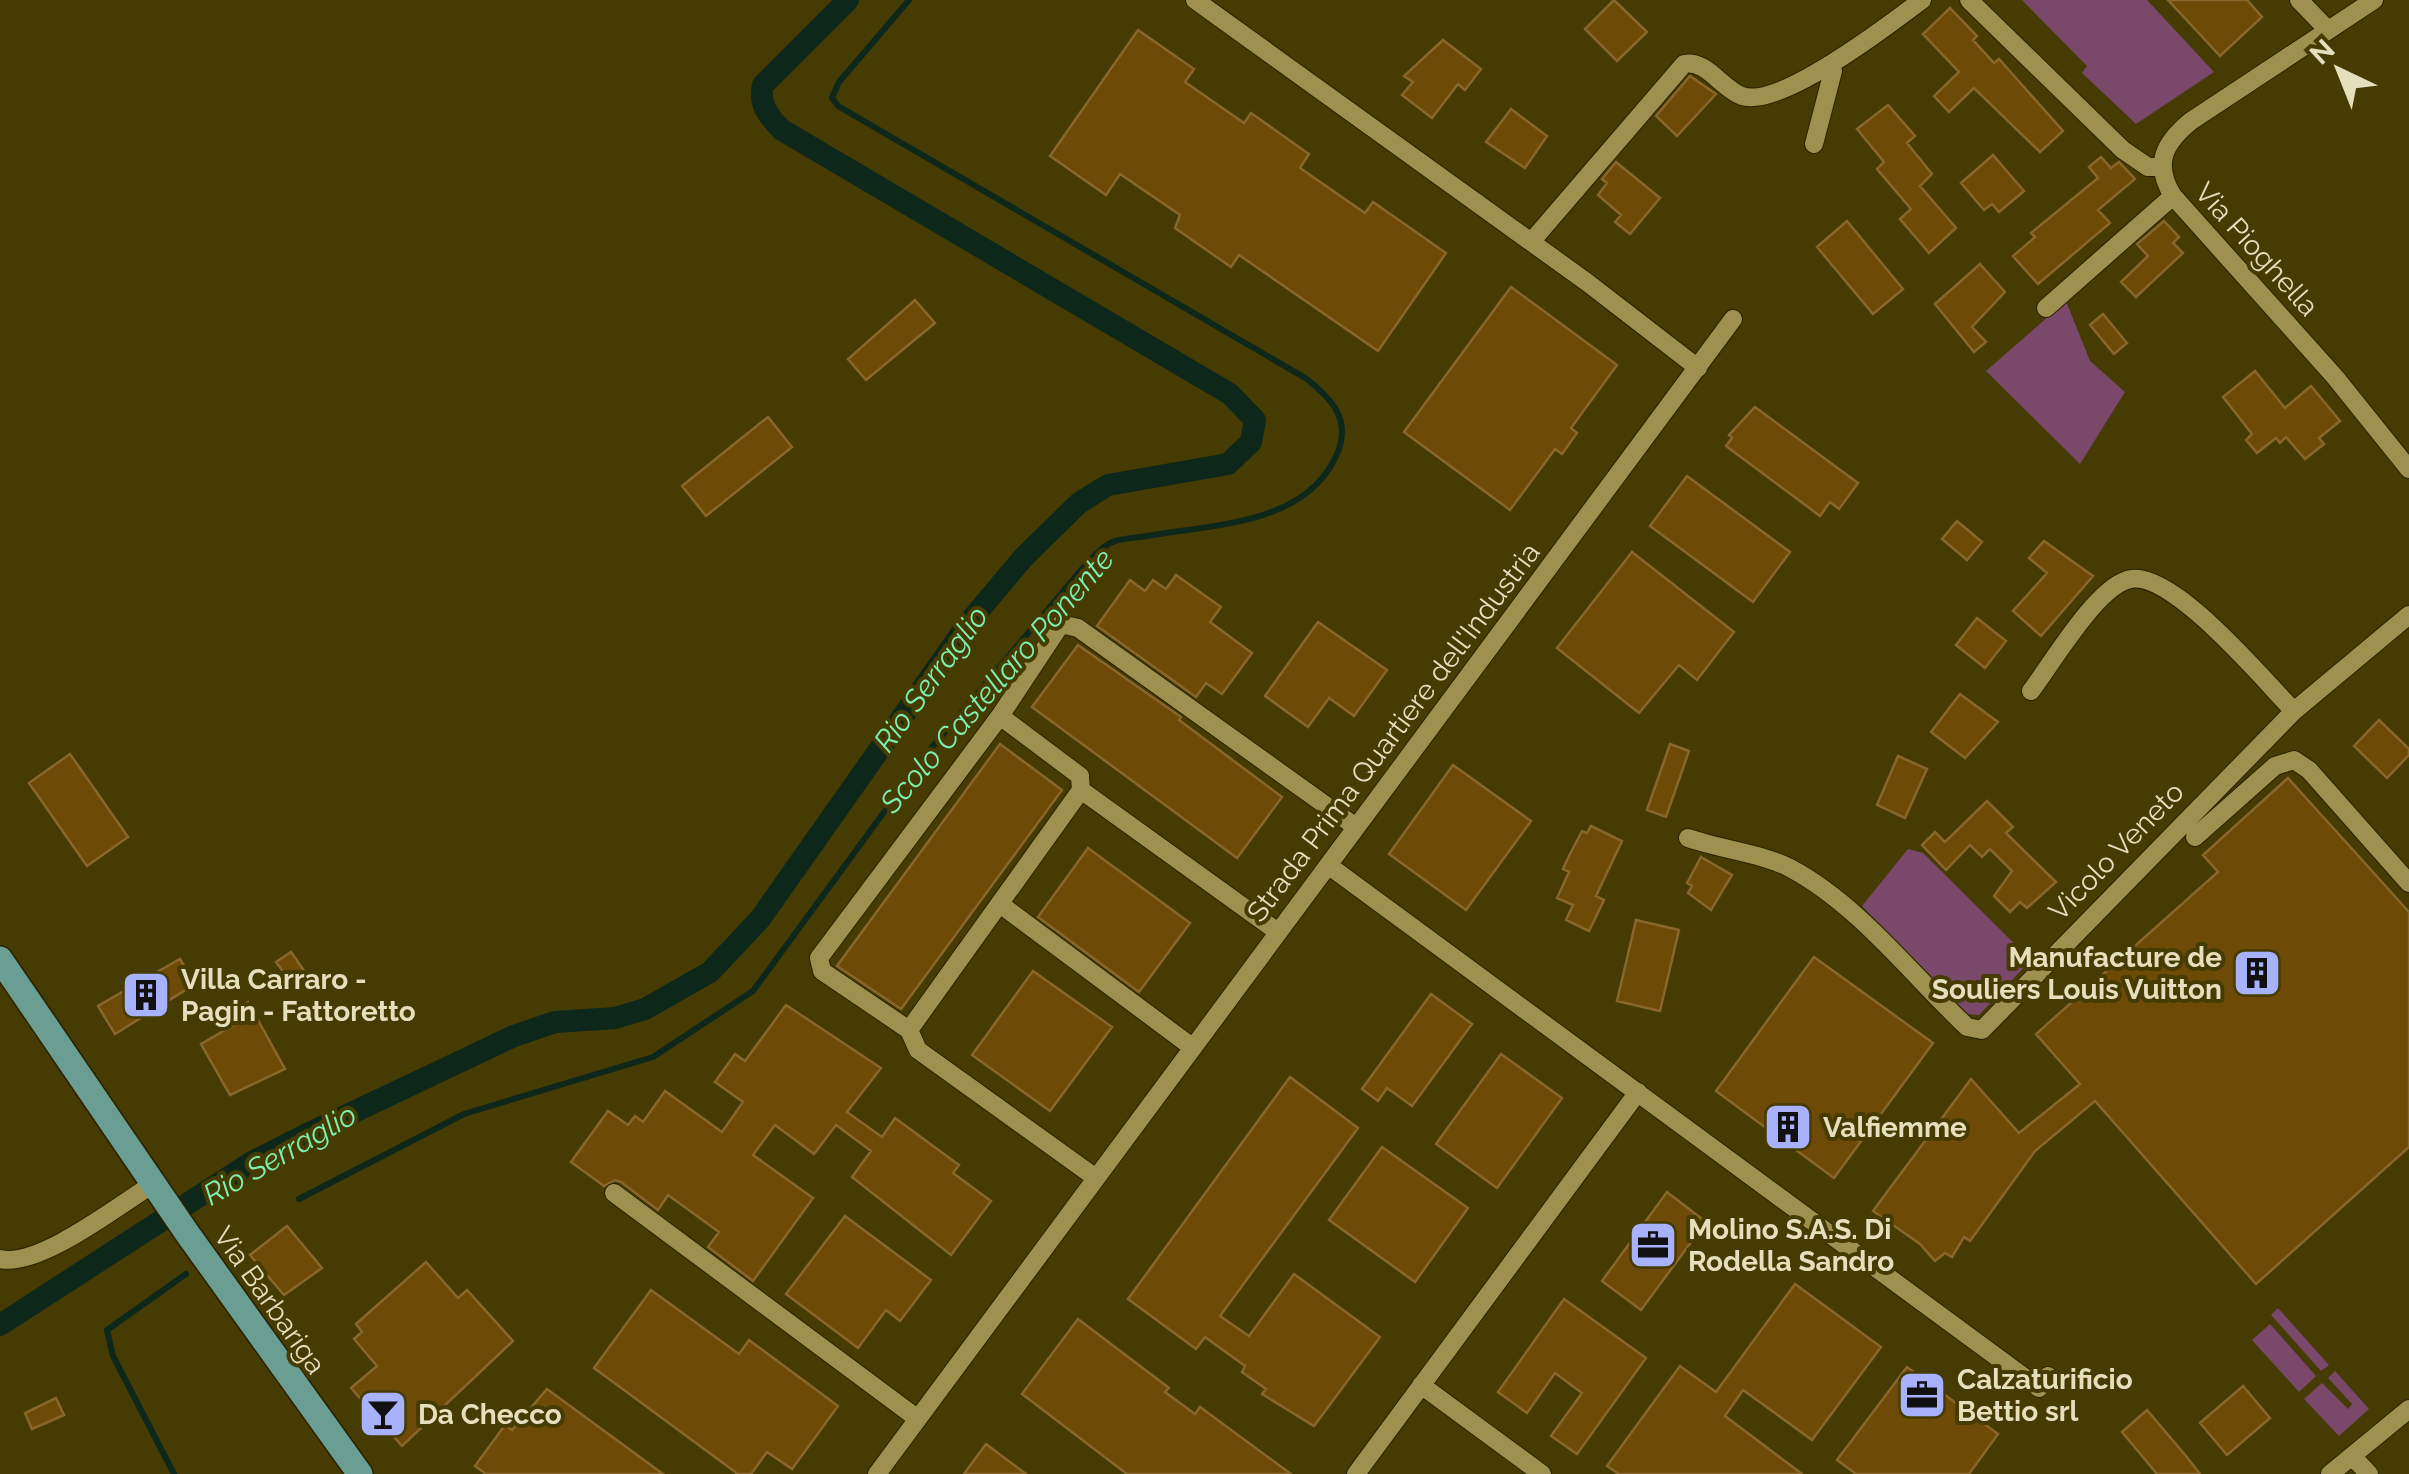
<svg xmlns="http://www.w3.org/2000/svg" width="2409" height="1474" viewBox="0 0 2409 1474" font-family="Raleway,sans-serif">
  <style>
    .green { fill: #79486b }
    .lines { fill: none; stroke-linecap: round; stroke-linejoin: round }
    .stream { stroke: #0d281a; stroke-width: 6 }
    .canal { stroke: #0d281a; stroke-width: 22 }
    .building { fill: #6d4b07; stroke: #89662b; stroke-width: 2.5 }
    .minor-casing { stroke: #292200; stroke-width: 20 }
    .major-casing { stroke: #292200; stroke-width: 28 }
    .minor { stroke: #9e904e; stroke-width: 18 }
    .major { stroke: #6a9e93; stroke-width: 25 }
    .labels { text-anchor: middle; stroke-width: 8; stroke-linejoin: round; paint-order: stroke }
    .street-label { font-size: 28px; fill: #e6dfbe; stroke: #453b03 }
    .poi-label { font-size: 28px; font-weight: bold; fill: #e6dfbe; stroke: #453b03; text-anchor: start }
    .water-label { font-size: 30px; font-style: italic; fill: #7cefb1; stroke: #453b03 }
  </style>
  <rect width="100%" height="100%" fill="#453b03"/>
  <path class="green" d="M2022,0H2147L2214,72L2136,124L2082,73L2087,66Z
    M2066,301L2090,361L2125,392L2080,464L1986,371Z
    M1908,849L1923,853L2031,960L1979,1015L1968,1014L1862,906Z
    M2278,1308L2329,1365L2321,1371L2271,1315Z
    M2270,1324L2316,1376L2299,1392L2252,1340Z
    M2335,1371L2369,1409L2339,1436L2304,1399L2322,1383L2348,1409L2352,1404L2328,1378Z"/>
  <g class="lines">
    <path class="stream" d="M299,1199L464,1114L653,1057L753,991L928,752L1082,569C1090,561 1100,548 1110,543C1120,538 1136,538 1147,536C1215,524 1311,525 1339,449C1350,417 1330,398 1307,379L838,106L832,98L839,82L909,0
      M174,1474L113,1356L107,1330L186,1274"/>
    <path class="canal" d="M0,1325L252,1162L301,1137L514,1036L555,1022L615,1018L645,1009L710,972L760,919L970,621L1023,558L1079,503L1108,485L1228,464L1251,442L1255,420L1230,394L782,130C769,117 758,104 763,85L848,0"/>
  </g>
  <path class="building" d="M1614,0L1647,32L1617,61L1585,29Z
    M2168,0H2247L2262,17L2220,56Z
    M1950,8L1977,36L1973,40L1994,63L1999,59L2063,131L2040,152L1974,88L1949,112L1934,96L1959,72L1923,34Z
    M1138,30L1194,69L1185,82L1244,123L1251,113L1309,154L1300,168L1365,213L1373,202L1446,253L1378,351L1239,255L1231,267L1175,228L1180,215L1120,174L1106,195L1050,156Z
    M1443,40L1481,69L1465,90L1458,84L1432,118L1402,95L1413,82L1404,76Z
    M1690,76L1716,94L1677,136L1656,116Z
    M1888,105L1915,136L1907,143L1932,174L1920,186L1956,228L1929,253L1900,219L1911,209L1877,169L1884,162L1857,129Z
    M1511,109L1547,136L1525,168L1486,142Z
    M1993,155L2024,191L1999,212L1992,204L1984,210L1961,183Z
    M2101,157L2111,168L2119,162L2135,179L2098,210L2110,223L2038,284L2013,256L2035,237L2031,233L2098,178L2089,167Z
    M1616,162L1660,198L1630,234L1615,222L1621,215L1598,195L1607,183L1602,179Z
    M1847,221L1903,289L1873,314L1817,247Z
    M2164,221L2179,237L2173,243L2183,253L2136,297L2121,282L2148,256L2137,244Z
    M1980,264L2005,292L1972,327L1986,342L1974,352L1935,304Z
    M1511,287L1617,365L1571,428L1577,433L1562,454L1555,449L1510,510L1404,432Z
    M915,300L935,323L866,380L848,359Z
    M2103,314L2127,343L2114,354L2090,325Z
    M2255,371L2285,408L2311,386L2340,421L2319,438L2324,444L2305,459L2286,437L2280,443L2276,438L2257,453L2246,440L2252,434L2223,397Z
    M1755,407L1858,483L1839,509L1830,502L1820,516L1726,446L1732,438L1729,435Z
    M768,417L792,447L706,516L682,486Z
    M1687,476L1790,552L1753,602L1650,526Z
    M1957,521L1982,542L1967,560L1942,539Z
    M2044,541L2093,576L2041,636L2013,611L2047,573L2029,558Z
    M1632,552L1734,632L1697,680L1679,665L1639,713L1557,648Z
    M1176,575L1221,607L1210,622L1252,653L1222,694L1206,683L1196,697L1097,626L1130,580L1145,591L1153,580L1166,589Z
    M1977,618L2006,641L1985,668L1956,645Z
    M1318,622L1387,670L1354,716L1329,698L1308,727L1265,696Z
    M1078,645L1181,717L1179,720L1282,797L1237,858L1032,707Z
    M1960,694L1998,722L1965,758L1931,732Z
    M2379,720L2409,749V755L2387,778L2354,746Z
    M1000,744L1062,790L901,1009L837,966Z
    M1670,744L1689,751L1666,817L1647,810Z
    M70,754L128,837L87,866L29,783Z
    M1898,756L1927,769L1905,818L1877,805Z
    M1453,765L1531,821L1466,910L1389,854Z
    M2288,778L2409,912V1147L2256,1284L2095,1101L2035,1151L1970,1241L1964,1237L1952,1257L1945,1253L1935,1261L1920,1244L1873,1211L1971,1079L2019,1133L2080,1084L2036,1034L2218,872L2203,855Z
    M1987,801L2013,827L2006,833L2056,882L2027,908L2020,902L2010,912L1994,896L2012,871L1990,849L1982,857L1970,845L1946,870L1922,845L1935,832L1945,842Z
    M1591,826L1622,841L1596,896L1604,900L1589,931L1566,920L1573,905L1557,898L1569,872L1563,869L1568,858L1582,831L1587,833Z
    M1088,848L1190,923L1139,992L1038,917Z
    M1701,857L1732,875L1711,910L1688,893L1692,886L1687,883Z
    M1636,920L1679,930L1660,1011L1617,1001Z
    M291,952L305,972L291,982L276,962Z
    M1814,957L1933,1043L1834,1178L1716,1091Z
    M180,959L195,984L115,1034L98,1006Z
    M1033,971L1112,1027L1050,1111L972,1055Z
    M1431,994L1472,1024L1412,1106L1387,1088L1378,1101L1362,1089Z
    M248,1002L285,1069L230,1095L201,1044L232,1026L226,1017Z
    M786,1005L881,1068L847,1112L882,1137L895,1118L959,1165L953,1173L991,1201L951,1255L852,1177L871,1151L836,1125L814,1154L775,1125L753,1155L813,1198L753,1281L708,1247L719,1232L668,1195L658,1210L621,1182L615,1180L604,1186L571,1162L608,1111L628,1125L635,1116L643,1122L665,1091L722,1132L743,1102L715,1082L735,1054L745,1061Z
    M1501,1054L1562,1098L1497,1188L1436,1144Z
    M1290,1077L1358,1128L1220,1316L1249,1336L1294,1274L1380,1337L1314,1426L1262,1394L1266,1389L1242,1372L1245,1366L1205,1337L1196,1349L1128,1299Z
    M1382,1147L1468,1208L1415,1282L1329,1220Z
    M1667,1192L1706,1222L1641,1310L1602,1281Z
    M845,1216L931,1280L900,1321L886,1310L858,1348L786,1294Z
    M287,1226L322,1268L284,1295L250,1255Z
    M426,1262L458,1298L467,1290L513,1341L402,1446L351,1388L377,1366L354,1339L362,1332L356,1324Z
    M1795,1284L1881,1347L1812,1440L1743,1390L1725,1416L1802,1474H1619L1607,1466L1680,1366L1716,1392Z
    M651,1290L739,1354L749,1340L838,1406L792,1469L767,1452L751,1474H738L594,1368Z
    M1564,1299L1646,1358L1577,1454L1551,1436L1582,1393L1555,1373L1527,1413L1498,1392Z
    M1078,1319L1169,1388L1165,1392L1195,1414L1200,1407L1291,1474H1127L1022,1394Z
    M1907,1367L1998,1434L1969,1474H1856L1837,1460Z
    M2243,1386L2270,1418L2227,1455L2200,1423Z
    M547,1389L663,1474H486L475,1466L505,1425L512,1430Z
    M56,1398L64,1415L32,1429L25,1413Z
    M2147,1410L2186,1456L2200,1474H2157L2122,1432Z
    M986,1444L1026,1474H964Z"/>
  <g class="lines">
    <g class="minor-casing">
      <path id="minor" d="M1195,0L1588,283L1698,368
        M1969,0L2123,150L2148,167H2160
        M2299,0L2328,30
        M2374,0L2191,121C2164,143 2153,164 2173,196L2335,377L2409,469
        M1814,144L1833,71L1831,65
        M1531,242L1684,64C1706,59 1722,89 1742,96C1780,109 1890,24 1922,0
        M2046,308L2173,196
        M2031,691C2052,663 2095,590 2127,580C2169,565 2265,682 2294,711
        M1000,716L1061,624L1078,628L1356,827
        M1081,790L1278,932
        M2195,837L2275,766L2294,760L2309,770L2409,883
        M1688,838C1719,849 1764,854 1790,868C1858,904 1912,975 1967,1027L1982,1030L2294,711L2409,615
        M1328,865L2039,1388L2048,1376
        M1000,904L1192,1047
        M909,1030L822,971L819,958L1000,716L1080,776L1081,790L909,1030L918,1050L1096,1178
        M614,1193L918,1419
        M0,1259C39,1268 119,1205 153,1184
        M1421,1385L1542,1474
        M2352,1456L2369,1474
        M877,1474L1733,319
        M1356,1474L1638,1092
        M2330,1474L2409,1409"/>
    </g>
    <g class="major-casing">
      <path id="major" d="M0,959L187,1233L360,1474"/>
    </g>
    <use href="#minor" class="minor"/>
    <use href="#major" class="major"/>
  </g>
  <defs>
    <g id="building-square" transform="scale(2.5)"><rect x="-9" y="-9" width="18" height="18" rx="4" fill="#a7b1fc" stroke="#453b03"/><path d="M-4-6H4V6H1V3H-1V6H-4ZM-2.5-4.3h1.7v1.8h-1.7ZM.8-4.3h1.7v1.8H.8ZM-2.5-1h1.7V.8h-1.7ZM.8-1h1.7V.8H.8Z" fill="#111"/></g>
    <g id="office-square" transform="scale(2.5)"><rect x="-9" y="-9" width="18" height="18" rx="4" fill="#a7b1fc" stroke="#453b03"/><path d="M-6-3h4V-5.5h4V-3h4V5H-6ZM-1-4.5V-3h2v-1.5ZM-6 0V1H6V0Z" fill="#111"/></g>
    <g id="bar-square" transform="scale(2.5)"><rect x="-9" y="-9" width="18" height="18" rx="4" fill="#a7b1fc" stroke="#453b03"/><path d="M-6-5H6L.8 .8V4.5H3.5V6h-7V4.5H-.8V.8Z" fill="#111"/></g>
  </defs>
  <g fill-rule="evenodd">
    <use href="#building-square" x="2257" y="973"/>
    <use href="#building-square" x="146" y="995"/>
    <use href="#building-square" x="1788" y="1127"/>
    <use href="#office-square" x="1653" y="1245"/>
    <use href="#office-square" x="1922" y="1395"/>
    <use href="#bar-square" x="383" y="1414"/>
  </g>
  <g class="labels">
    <g class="street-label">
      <text transform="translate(2257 249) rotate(48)" y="10">Via Pioghella</text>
      <text transform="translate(1393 732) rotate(-53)" y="10">Strada Prima Quartiere dell'Industria</text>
      <text transform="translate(2116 851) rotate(-46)" y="10">Vicolo Veneto</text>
      <text transform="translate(270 1300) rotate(55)" y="10">Via Barbariga</text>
    </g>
    <g class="poi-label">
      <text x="2222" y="967" text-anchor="end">Manufacture de<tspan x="2222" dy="32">Souliers Louis Vuitton</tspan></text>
      <text x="181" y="989">Villa Carraro -<tspan x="181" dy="32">Pagin - Fattoretto</tspan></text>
      <text x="1823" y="1137">Valfiemme</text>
      <text x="1688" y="1239">Molino S.A.S. Di<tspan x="1688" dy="32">Rodella Sandro</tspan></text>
      <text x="1957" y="1389">Calzaturificio<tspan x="1957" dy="32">Bettio srl</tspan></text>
      <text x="418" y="1424">Da Checco</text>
    </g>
    <g class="water-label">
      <text transform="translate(931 679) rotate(-54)" y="10">Rio Serraglio</text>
      <text transform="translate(997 681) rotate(-49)" y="10">Scolo Castellaro Ponente</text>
      <text transform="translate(280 1155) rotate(-30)" y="10">Rio Serraglio</text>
    </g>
  </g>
  <g transform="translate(2339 70) rotate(317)" stroke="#453b03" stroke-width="8" paint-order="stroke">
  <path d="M0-8L18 38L0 25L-18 38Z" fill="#e6dfbe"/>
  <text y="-15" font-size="28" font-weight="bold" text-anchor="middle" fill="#e6dfbe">N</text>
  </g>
</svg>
